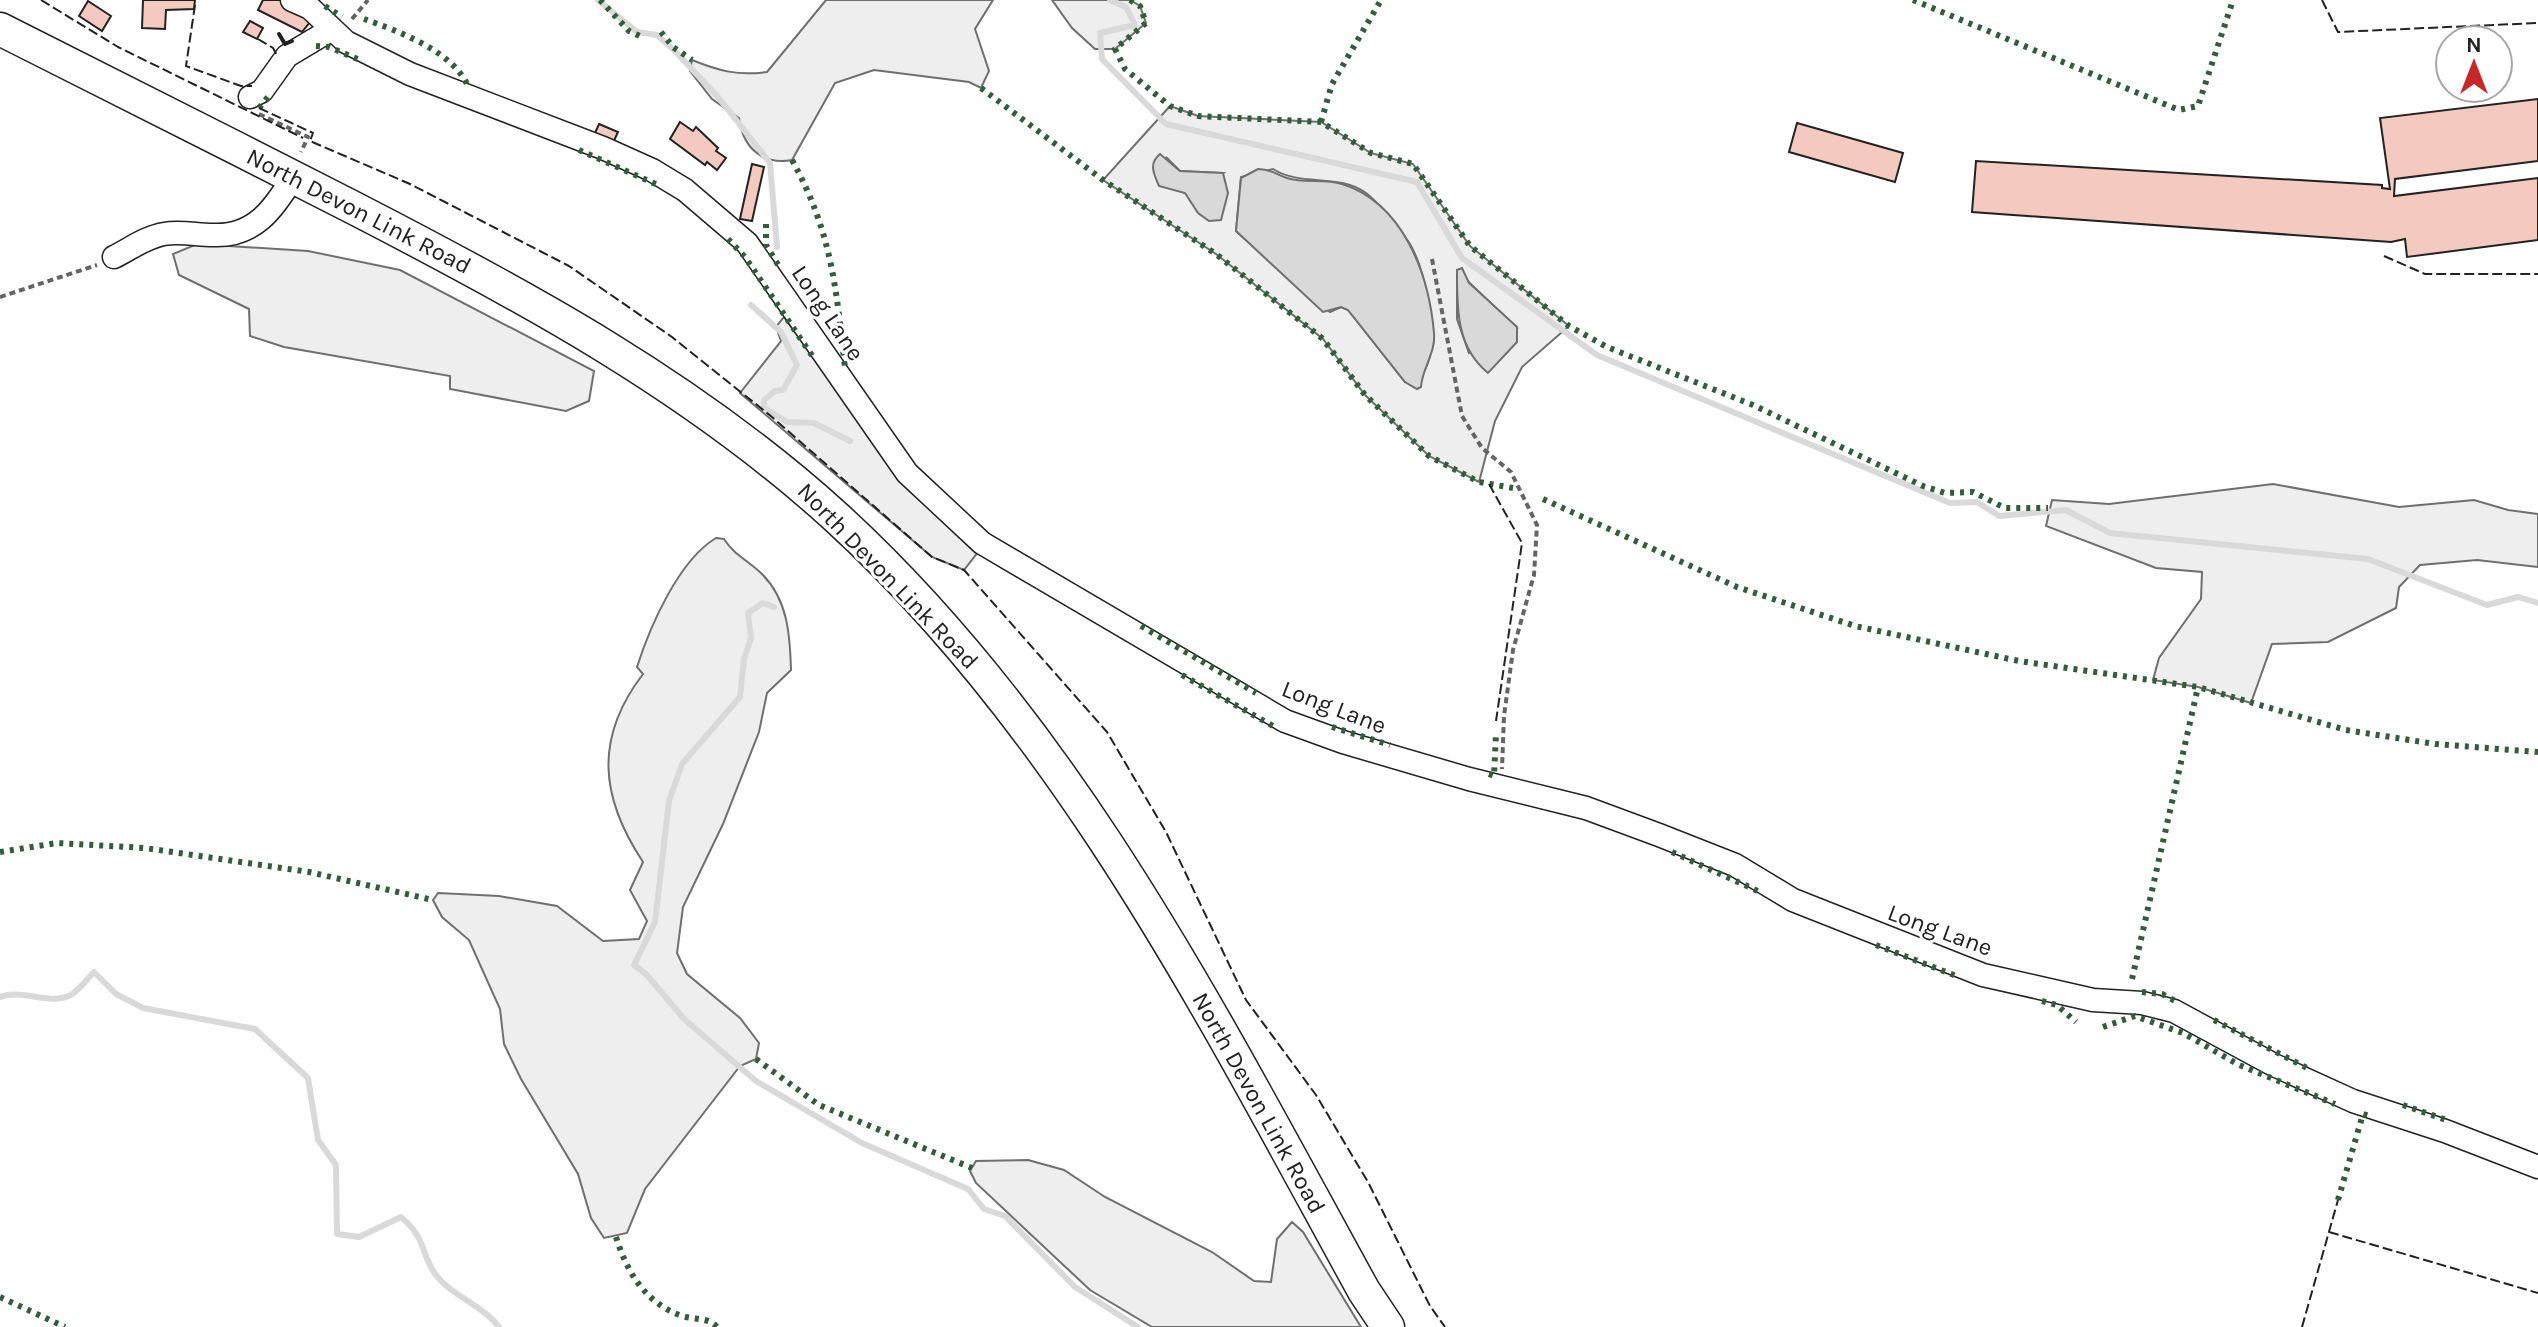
<svg xmlns="http://www.w3.org/2000/svg" width="2538" height="1327" viewBox="0 0 2538 1327" font-family="Karla,sans-serif">
  <style>
    .green { fill: #eee; stroke: #6f6f6f; stroke-width: 2; fill-rule: evenodd }
    .water { fill: #d9d9d9; stroke: #6f6f6f; stroke-width: 2 }
    .lines { fill: none; stroke-linecap: round; stroke-linejoin: round }
    .stream { stroke: #d9d9d9; stroke-width: 6 }
    .building { fill: #f3c9c0; stroke: #222; stroke-width: 2 }
    .minor-casing { stroke: #222; stroke-width: 25 }
    .highway-casing { stroke: #222; stroke-width: 35 }
    .path { stroke: #646464; stroke-width: 4; stroke-dasharray: 6 4; stroke-linecap: butt }
    .minor { stroke: #fff; stroke-width: 22 }
    .highway { stroke: #fff; stroke-width: 32 }
    .hedge { stroke: #2f5e38; stroke-width: 6; stroke-dasharray: 4 6; stroke-linecap: butt }
    .fence { stroke: #222; stroke-width: 2; stroke-dasharray: 10 4; stroke-linecap: butt }
    .wall { stroke: #222; stroke-width: 4 }
    .labels { text-anchor: middle; stroke-width: 6; stroke-linejoin: round; paint-order: stroke }
    .street-label { font-size: 24px; fill: #222; stroke: #fff }
  </style>
  <rect width="100%" height="100%" fill="#fff"/>
  <path class="green" d="M826,0H993L975,29L989,71L981,88L969,82L874,70L835,83L792,160C762,165 743,148 739,118L712,99L690,71L692,60C719,71 738,76 767,72Z
    M1052,0H1130L1140,6L1146,23L1115,49H1095L1072,28Z
    M1170,106L1198,116L1321,122L1371,153L1413,164L1470,246L1569,326L1522,367L1495,421L1479,482L1429,456L1365,395L1323,339L1216,254L1103,180ZM1166,157L1180,171L1223,173L1185,193L1176,188ZM1273,169C1301,187 1339,173 1366,193C1377,201 1408,238 1413,250C1426,274 1443,353 1421,374C1417,377 1410,380 1405,382L1348,310L1341,307L1330,312L1236,231L1241,177ZM1457,271L1517,328L1469,353L1457,319Z
    M197,244L308,251L400,270L594,371L589,401L566,411L450,389V376L284,347L250,336L249,309L179,275L173,254Z
    M784,317L912,490L978,552L964,570L932,557L740,393L781,341L776,327Z
    M2273,484L2399,507L2474,500L2508,510L2538,514V567L2477,560L2420,565L2399,587L2396,608L2328,642L2272,644L2251,703L2198,687L2153,680L2159,658L2201,599L2202,572L2156,568L2046,526L2052,500L2109,504Z
    M716,538L724,539C734,555 749,561 762,574C788,600 790,635 791,670L767,693L759,732L723,824L683,907L677,953L687,974L740,1018L759,1043L756,1059L740,1066L645,1189L627,1233L604,1238L591,1218L578,1174L521,1079L504,1044L500,1009L469,940L442,917L433,900L438,893L499,896L557,906L603,941L639,939L647,921L630,890L643,862C600,797 594,738 643,674L637,667C650,626 679,560 716,538Z
    M1028,1160L1064,1170L1105,1197L1212,1252L1254,1281L1271,1282L1277,1239L1292,1222L1303,1232L1361,1327H1152L1090,1290L976,1183L970,1171L976,1161Z"/>
  <path class="water" d="M1160,154L1180,171L1223,173L1228,193L1221,220L1209,221L1198,213L1185,193L1159,186C1154,174 1148,164 1160,154Z
    M1258,169C1272,169 1275,174 1287,178C1304,184 1325,178 1342,184C1403,203 1429,274 1434,333C1436,353 1422,368 1421,387L1417,389L1405,382L1348,310L1341,307L1323,312L1236,231L1241,178Z
    M1462,268L1469,283L1517,327V342L1488,373C1456,347 1457,308 1457,270Z"/>
  <g class="lines">
    <path class="stream" d="M598,0L637,32L657,35L674,50L718,97L770,163L777,247
      M1110,0L1126,7L1135,25L1100,33L1102,59L1166,124L1417,182L1462,258L1597,355L1950,503L1977,502L1999,516L2066,510L2110,533L2368,559L2487,605L2518,597L2538,603
      M751,305L781,332L797,365L783,390L775,391L764,400V408L787,422L814,423L850,441
      M774,607L763,603L748,613L751,638L744,659L740,697L682,764L669,801L655,922L634,965L646,974L684,1019L756,1081L862,1143L968,1189L984,1209L1005,1216L1075,1287L1138,1327
      M0,997C23,988 47,1006 71,995C79,990 87,979 94,972L116,994L143,1008L255,1029L308,1078L318,1140L336,1165L337,1234L359,1237L401,1217C428,1240 420,1254 436,1275C451,1295 482,1305 499,1327"/>
  </g>
  <path class="building" d="M143,0H195L194,9L166,10L165,29L142,28Z
    M263,0H281L314,17L302,32L258,10Z
    M88,1L111,16L102,31L79,16Z
    M250,21L263,28L257,39L243,32Z
    M2538,99V161L2395,179L2394,196L2538,178V240L2407,257L2405,239L2391,242L1972,212L1976,161L2382,185V188L2390,189L2380,118Z
    M680,122L693,131L696,127L718,148L716,151L726,158L717,170L707,162L705,165L670,139Z
    M1797,123L1903,153L1895,182L1789,152Z
    M599,124L618,132L613,143L594,135Z
    M752,164L764,167L752,221L740,219Z"/>
  <g class="lines">
    <g class="minor-casing">
      <path id="minor" d="M292,0L310,8L346,42L410,74L603,148L652,170L685,190L747,243L907,473L982,543L1285,721L1343,742L1469,779L1586,808L1659,835L1735,865L1793,900L1983,975L2093,1000L2142,1003L2174,1011L2274,1065L2353,1101L2445,1131L2538,1167
        M250,97L262,91L287,56L332,29
        M114,257C130,249 146,237 164,234C180,231 197,235 213,235C254,237 274,209 293,177"/>
    </g>
    <g class="highway-casing">
      <path id="highway" d="M0,29C117,88 235,147 352,207C523,295 692,386 836,517C1070,731 1213,1017 1364,1291L1388,1327"/>
    </g>
    <path class="path" d="M352,19L368,0
      M259,114L308,137L301,152
      M1432,259L1462,416L1482,448L1511,472L1537,525L1534,575L1513,650L1504,716L1502,769
      M0,297L97,265"/>
    <use href="#minor" class="minor"/>
    <use href="#highway" class="highway"/>
    <path class="hedge" d="M600,0L629,31L642,37
      M1130,0L1140,6L1146,23L1115,49L1125,69L1170,106L1198,116L1321,122L1371,153L1413,164L1470,246L1569,326L1607,347L1753,405L1923,486L1945,493L1973,492L2005,508H2048
      M1913,0L2179,110L2198,106L2233,0
      M325,6L342,17
      M364,19C398,31 456,52 469,89
      M661,32L673,47L692,60
      M316,46L329,47L362,61
      M981,88L1103,180L1216,254L1323,339L1365,395L1429,456L1479,482L1513,488
      M259,108L268,97
      M1321,122L1332,84L1381,0
      M579,150L660,186
      M792,160C832,233 836,287 845,368
      M766,224V245L780,268
      M728,239L745,257L813,357
      M1543,499L1737,587L1855,626L2019,661L2198,687L2346,730L2435,744L2538,752
      M1141,626L1256,693
      M1182,675L1273,726
      M1332,727L1390,745
      M1489,774L1494,776L1496,734
      M0,852L57,843L145,848L309,872L433,900
      M1672,852L1760,892
      M1876,945L1959,977
      M2132,979L2198,687
      M2142,992L2162,994L2179,1003
      M2042,1001L2057,1005L2076,1022
      M2214,1020L2307,1068
      M2103,1027L2135,1016L2183,1033L2239,1065L2335,1104
      M756,1059L819,1105L972,1168
      M2403,1105L2449,1121
      M2338,1200L2363,1114L2369,1116
      M616,1237C627,1272 645,1303 682,1316C695,1320 708,1317 717,1327
      M0,1297L65,1327"/>
    <path class="fence" d="M41,0L118,47L303,138
      M2322,0L2338,32L2538,23
      M195,5L186,66L241,86H252
      M258,39L273,48L278,57
      M259,108L313,133L310,141L410,184L569,266L672,337L772,417L932,557L964,570L1107,732L1166,832L1246,1000L1316,1095L1368,1182L1430,1306L1445,1327
      M2384,256L2425,274H2538
      M1489,484L1522,543L1496,721
      M2329,1232L2538,1293
      M2302,1327L2338,1200"/>
    <path class="wall" d="M279,34L285,44L292,41"/>
  </g>
  <g class="labels">
    <g class="street-label">
      <text transform="translate(359 211) rotate(27)" y="8">North Devon Link Road</text>
      <text transform="translate(828 313) rotate(56)" y="8">Long Lane</text>
      <text transform="translate(888 576) rotate(46)" y="8">North Devon Link Road</text>
      <text transform="translate(1334 707) rotate(21)" y="8">Long Lane</text>
      <text transform="translate(1940 930) rotate(20)" y="8">Long Lane</text>
      <text transform="translate(1259 1103) rotate(61)" y="8">North Devon Link Road</text>
    </g>
  </g>
  <g transform="translate(2474 64)"><circle r="38" fill="#ffffff" stroke="#a7a7a7" stroke-width="2"/>
  <path d="M0-6L14 30L0 20L-14 30Z" fill="#c62828"/>
  <text y="-12" font-size="22" font-weight="bold" text-anchor="middle" fill="#222222">N</text>
  </g>
</svg>
